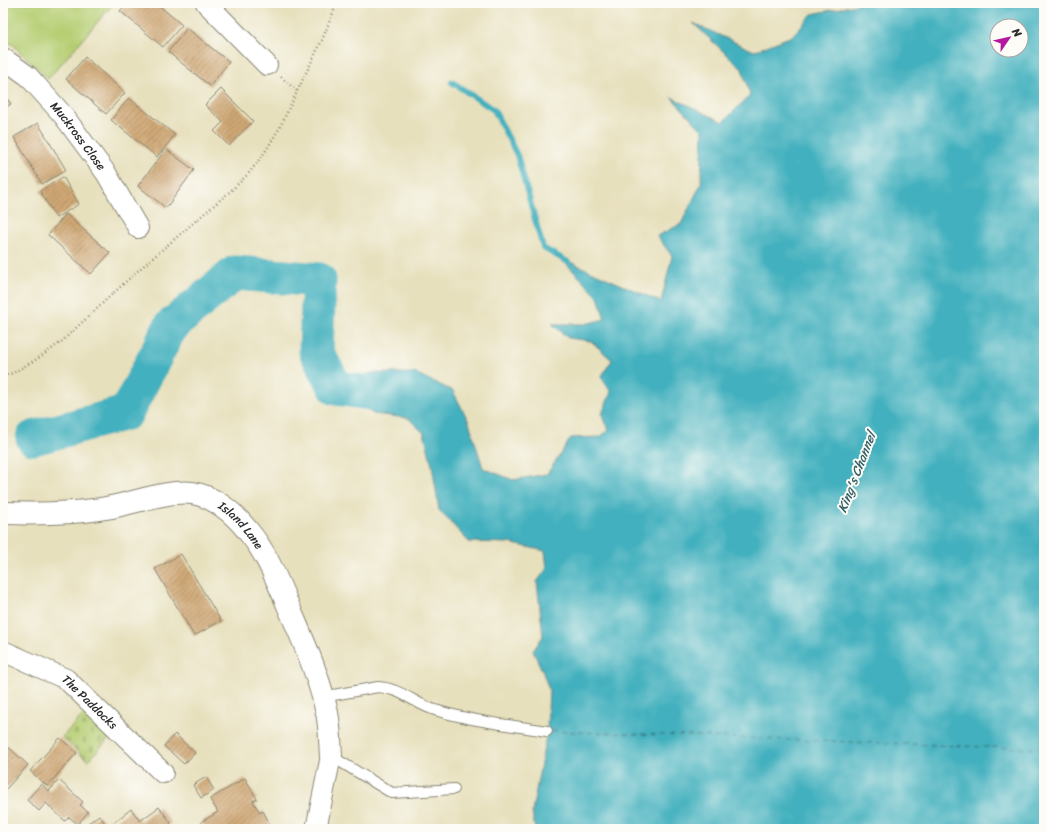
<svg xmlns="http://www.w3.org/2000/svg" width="1047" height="832" viewBox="0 0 1047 832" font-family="Sriracha,sans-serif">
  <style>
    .grass { fill: #b5cd71; stroke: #707c4e }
    .cemetery { fill: url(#cemetery-stones); stroke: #707c4e }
    .water { fill: #42b0be; stroke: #366e74; fill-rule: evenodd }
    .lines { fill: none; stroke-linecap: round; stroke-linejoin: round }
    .stream { stroke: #42b0be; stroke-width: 6 }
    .river { stroke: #42b0be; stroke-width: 35 }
    .ferry { stroke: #346066; stroke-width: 1; stroke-dasharray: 5 4; stroke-linecap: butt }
    .building { fill: url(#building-hatch) }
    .service-casing { stroke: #898674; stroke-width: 12 }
    .minor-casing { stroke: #898674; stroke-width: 22 }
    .tertiary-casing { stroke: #898674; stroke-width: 24 }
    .path { stroke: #898674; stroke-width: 2.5; stroke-dasharray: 1 3; stroke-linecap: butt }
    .service { stroke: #fff; stroke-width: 10 }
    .minor { stroke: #fff; stroke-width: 20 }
    .tertiary { stroke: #fff; stroke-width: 22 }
    .labels { text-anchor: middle; stroke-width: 4; stroke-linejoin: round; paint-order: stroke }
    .street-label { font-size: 12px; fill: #2b2b2b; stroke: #fdfcf7 }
    .water-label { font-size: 13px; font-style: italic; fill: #346066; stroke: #fdfcf7 }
  </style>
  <defs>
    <pattern id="cemetery-stones" width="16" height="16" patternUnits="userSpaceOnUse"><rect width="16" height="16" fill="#b5cd71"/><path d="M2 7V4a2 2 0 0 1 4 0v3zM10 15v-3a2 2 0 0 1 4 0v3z" fill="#9cb062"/></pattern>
    <pattern id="building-hatch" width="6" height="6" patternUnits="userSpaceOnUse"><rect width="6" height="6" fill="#cfa774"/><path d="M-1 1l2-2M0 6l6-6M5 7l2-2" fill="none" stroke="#a8885f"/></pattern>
  </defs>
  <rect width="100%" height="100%" fill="#fdfcf7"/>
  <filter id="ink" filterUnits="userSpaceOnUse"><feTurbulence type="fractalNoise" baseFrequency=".025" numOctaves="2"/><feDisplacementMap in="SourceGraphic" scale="8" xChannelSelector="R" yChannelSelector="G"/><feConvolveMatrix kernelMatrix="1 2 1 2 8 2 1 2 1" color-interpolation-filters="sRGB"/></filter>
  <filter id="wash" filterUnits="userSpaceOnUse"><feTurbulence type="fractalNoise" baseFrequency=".012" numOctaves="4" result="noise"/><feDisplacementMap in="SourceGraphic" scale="16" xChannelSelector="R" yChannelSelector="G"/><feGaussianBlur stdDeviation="0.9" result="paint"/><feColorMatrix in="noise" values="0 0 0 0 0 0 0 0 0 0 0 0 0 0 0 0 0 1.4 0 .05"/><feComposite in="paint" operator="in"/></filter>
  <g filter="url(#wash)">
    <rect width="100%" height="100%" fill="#e7e0bd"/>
    <path class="grass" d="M3,3H114L48,79L12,44L3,41Z"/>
    <path class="cemetery" d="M86,712L111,736L88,761L62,737Z"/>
    <path class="water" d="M858,3H1044V829H535L532,812L547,731L549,690L542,670L533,651L543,636L537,582L547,568L545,551L509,543L469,542L439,510L432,465L424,433L408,418L373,414L336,388L370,373H415L453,391L469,422L483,468L513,480L547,474L571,438L600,437L609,430L602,414L611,392L601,377L612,360L591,341L568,338L552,324H585L605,319L598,297L561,258L661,302L672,256L657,236L681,224L701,184L703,131L671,97L723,122L750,95L742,69L693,23L754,51L792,36L812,14L855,5ZM997,26H1021V50H997Z"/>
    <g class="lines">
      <path class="stream" d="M452,82L494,110L517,155L543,248L568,262"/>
      <path class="river" d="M33,438L126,413L171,326L235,273L319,280L316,351L336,388L384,395"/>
      <path class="ferry" d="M552,731L1044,749"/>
    </g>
    <g id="blocks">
      <path class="building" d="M127,3H156L182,25L163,47L120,11Z
        M187,28L229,62L210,86L168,52Z
        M85,57L125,93L106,114L66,79Z
        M221,89L253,121L229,146L214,131L223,122L205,105Z
        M3,93L11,104L3,109Z
        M129,98L175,135L157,157L111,120Z
        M38,123L66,170L42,184L14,137Z
        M166,149L194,170L166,208L138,186Z
        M63,177L79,204L56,218L40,191Z
        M66,214L110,253L91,274L48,235Z
        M181,554L221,621L194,636L155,569Z
        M175,734L195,753L184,764L164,746Z
        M60,738L77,753L47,786L30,771Z
        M3,742L28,765L5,790L3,788Z
        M206,777L214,790L201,798L193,785Z
        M245,778L257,799L253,801L260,813L263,811L271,826L267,829H206L201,822L218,812L210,799Z
        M59,780L83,802L80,805L88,812L78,824L69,817L65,821L46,803L39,811L27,800L41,784L49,791Z
        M159,807L171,823L164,829H83L82,828L99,815L108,827L131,809L140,821Z"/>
    </g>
  </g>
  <g filter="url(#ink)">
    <use href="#blocks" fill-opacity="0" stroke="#898674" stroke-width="1"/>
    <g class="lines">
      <g class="service-casing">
        <path id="service" d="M322,697L378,687C400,688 415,704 435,710C471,721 510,725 547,731
          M331,756L392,793L454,789"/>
      </g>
      <g class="minor-casing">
        <g id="minor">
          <path d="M206,3L267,65"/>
          <path id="s1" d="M3,58L28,76L63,115L106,173L138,228"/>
          <path id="s2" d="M3,651L66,679L163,773"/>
          <path d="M316,829L331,756"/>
        </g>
      </g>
      <g class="tertiary-casing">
        <g id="tertiary">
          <path id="s3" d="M3,513C37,514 72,514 106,508C131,504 167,490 192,493C214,496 235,514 248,531C266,552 276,578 287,603C302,638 319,675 327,713C330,727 330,741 331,756"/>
        </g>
      </g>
      <path class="path" d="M281,77L297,91
        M3,376L13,373L37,359L60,343L134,274L234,188L250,172L265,152L280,127L322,40L337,3"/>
      <use href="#service" class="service"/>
      <use href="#minor" class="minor"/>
      <use href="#tertiary" class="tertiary"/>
    </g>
  </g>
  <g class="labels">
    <g class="street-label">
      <text dy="4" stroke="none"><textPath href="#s1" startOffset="109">Muckross Close</textPath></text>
      <text dy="4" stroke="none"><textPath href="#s3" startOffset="251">Island Lane</textPath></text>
      <text dy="4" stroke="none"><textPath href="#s2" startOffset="102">The Paddocks</textPath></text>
    </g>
    <g class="water-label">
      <text transform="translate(856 472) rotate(-69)" y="5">King's Channel</text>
    </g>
  </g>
  <rect width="1047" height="832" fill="none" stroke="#fdfcf7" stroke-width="16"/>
  <g transform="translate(1009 38) rotate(56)"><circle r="19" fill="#fdfcf7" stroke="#a9a8a5"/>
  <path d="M0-3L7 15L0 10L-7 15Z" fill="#b5179e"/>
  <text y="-6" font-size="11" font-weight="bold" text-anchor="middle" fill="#2b2b2b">N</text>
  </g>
</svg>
